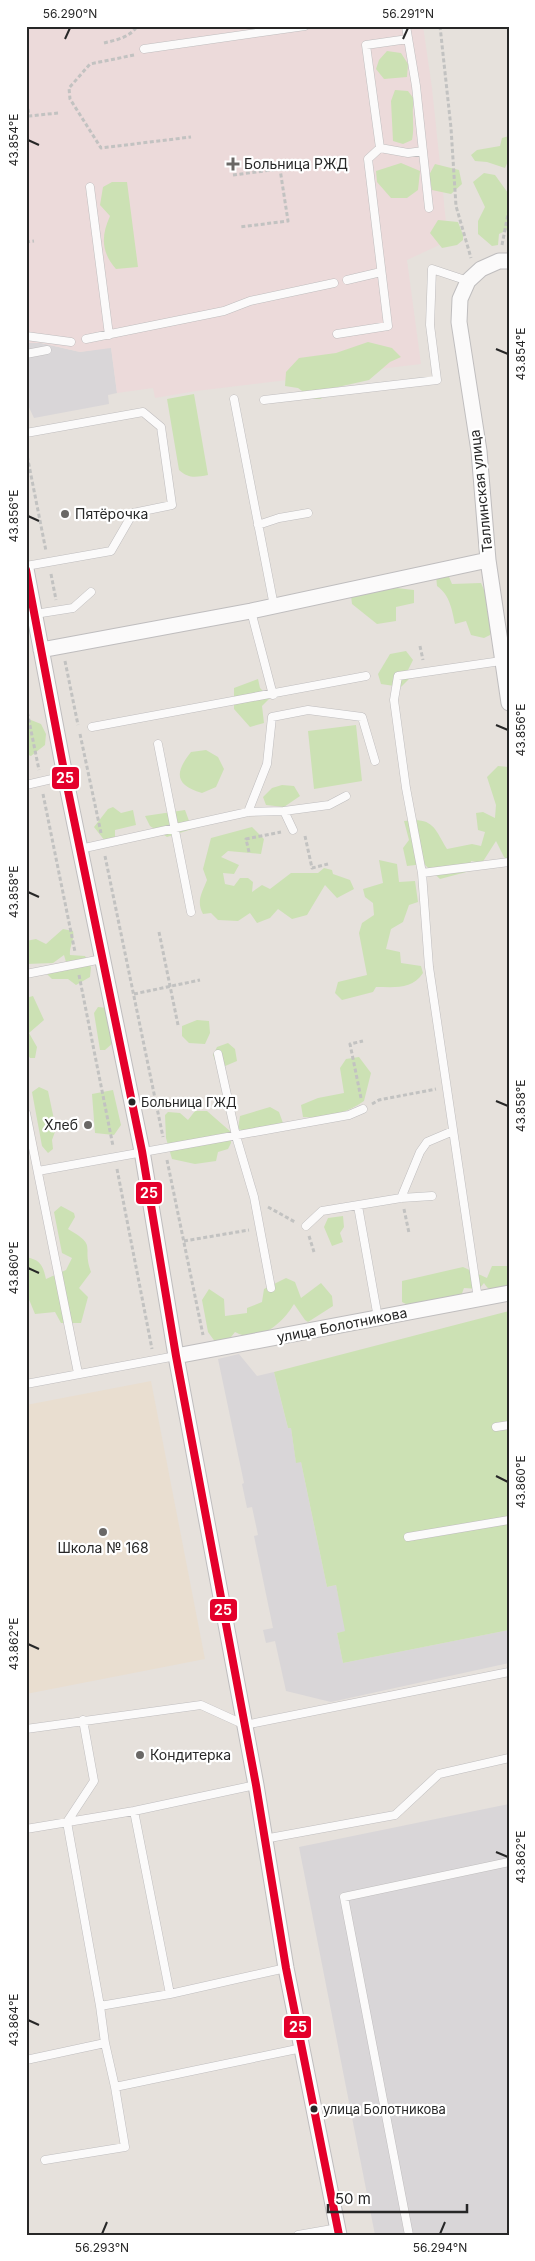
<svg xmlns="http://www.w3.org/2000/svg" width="535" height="2261" viewBox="0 0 535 2261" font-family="Inter,sans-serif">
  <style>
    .industrial { fill: #d9d6d8 }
    .education { fill: #e9ded0 }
    .medical { fill: #ecdada }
    .green { fill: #cce1b4 }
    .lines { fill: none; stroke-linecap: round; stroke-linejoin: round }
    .service-casing { stroke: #bfbdbe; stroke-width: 9 }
    .minor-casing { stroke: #bfbdbe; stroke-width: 17 }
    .path { stroke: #c2c2c1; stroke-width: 3; stroke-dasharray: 4 2.5; stroke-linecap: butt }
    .service { stroke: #fbfafa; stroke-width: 8 }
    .minor { stroke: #fbfafa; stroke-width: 15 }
    .bus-1-casing { stroke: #fff; stroke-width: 11 }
    .bus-1 { stroke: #e4002b; stroke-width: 8 }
    .ticks { fill: none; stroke: #272727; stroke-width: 2 }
    .poi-dot { fill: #6a6866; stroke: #fff; stroke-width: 2 }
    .bus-dot { fill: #272727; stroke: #fff; stroke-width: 2 }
    .labels { text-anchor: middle; stroke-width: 4.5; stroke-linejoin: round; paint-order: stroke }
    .bus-label { font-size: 13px; fill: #272727; stroke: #fff; text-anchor: start }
    .poi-label { font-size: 14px; fill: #272727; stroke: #fff; text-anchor: start }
    .street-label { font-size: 14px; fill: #272727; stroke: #fff }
    .line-badge { stroke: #fff; stroke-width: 2 }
    .badge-label { font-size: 14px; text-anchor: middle; font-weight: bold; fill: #fff }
    .neatline { fill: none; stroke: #272727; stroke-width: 2 }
    .ticks-label { font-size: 12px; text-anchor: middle; fill: #272727 }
  </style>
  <rect width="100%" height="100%" fill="#e6e1dc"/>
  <path class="industrial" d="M26,343H41L80,352L111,347L117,393L108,395L109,404L34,418L26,401Z
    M239,1354L257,1376L274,1372L288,1428H291L296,1462H301L327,1587L336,1585L346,1631L337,1633L343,1663L509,1630V1663L331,1702L286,1691L275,1641L266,1643L263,1630L273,1628L254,1536L258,1535L252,1507L247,1508L242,1484L244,1483L218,1359Z
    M509,1804V2235H375L299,1847Z"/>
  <path class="education" d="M151,1381L205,1659L26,1694V1405Z"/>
  <path class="medical" d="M26,26H423L432,88L448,241L407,260L421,364L196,391L155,398L153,388L117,393L111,348L80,352L41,343H26Z"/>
  <path class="green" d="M387,51L401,53L408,64L407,77L384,79L376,69L379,60Z
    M395,90L408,91L414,99C411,114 415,126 412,140L403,144L393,141L391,101Z
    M509,136V159L505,168L487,162L475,161L471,155L477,150L500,146L502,138Z
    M401,163L420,171L418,190L407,198H391L377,182L376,171Z
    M435,164L459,170L462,184L451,194L432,190L429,175Z
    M484,173L495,175L508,193L509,229L499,234L498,245L492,246L478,234V221L485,207L473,182Z
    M112,182H127L138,267L116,269C101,252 101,236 110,216L100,205L103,187Z
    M438,220L458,222L463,235V240L457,245L442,248L430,233Z
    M368,342L392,348L401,357L390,362L369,380L329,389L321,399H313L298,388L285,386L286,372L299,358L336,353Z
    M194,394L208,475C196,477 189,479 179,470L167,399Z
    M447,572L452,584L481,583C488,599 498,618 490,635L484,638L471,635L466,621L455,624C452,610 450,595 437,586L436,575Z
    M361,584L414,590V603L396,607V621L377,624L352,604L350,587Z
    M406,651L413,660L408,670L409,679L401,687L381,684L378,674L390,654Z
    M258,679L260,688L270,698L262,706L264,723L250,727L234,709V688Z
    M26,718L41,724L46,734L45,745L31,756L26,754Z
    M356,725L362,781L314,789L308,731Z
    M206,750L218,757L224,769L216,787L202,793C174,785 175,772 191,752Z
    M498,766L509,767V862L504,857L496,841L482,863L471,861L470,871L440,879L424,864L407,866L403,848L409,840L404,821C433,817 434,827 447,849L472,844L481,846L485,832L478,830L476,813L483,812L495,818L496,805L487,777Z
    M282,785L294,786L300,796L284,807L266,805L263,797L272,788Z
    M113,807L121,813L133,810L136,825L115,830V839L105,841L94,827L108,809Z
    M185,810L192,829L167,837L150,826L145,816Z
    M252,827L264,839L261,854L228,851L221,857L239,865L234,874L223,873L225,884L234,886L240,878H248L253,882L252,892L262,885L270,889L291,873H318L324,868L332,870L333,874L350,880L354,889L337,898L325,885L307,915L292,919L278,909L270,918L257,923L250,913L238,921L218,920L211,913L203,914C196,901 202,893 207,880L203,869L211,838Z
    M379,860L397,864L399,882L415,881L418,902L409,905L403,922L391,929L386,949L400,952L401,963L421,966L423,973C412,990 394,987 376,987L373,992L342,1000L335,993L338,982L367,975L359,933L362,923L374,915L373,903L365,897L363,889L383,883Z
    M63,929L73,931C75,940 69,946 70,955L85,956L91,967L90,977L76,985L68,979H52L47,974L66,962L64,955L53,963L26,964V941L36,939L46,944Z
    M33,996L44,1020L29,1033L37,1047L35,1058H30L26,1052V998Z
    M98,1007L107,1008L114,1042L105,1050H100L94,1013Z
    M197,1020L209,1021L210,1033L205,1044L189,1043L182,1036V1026Z
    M228,1043L235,1049L237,1061L218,1069L213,1055L217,1047Z
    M359,1057L371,1073L364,1101C345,1114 326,1119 303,1117L301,1105L318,1098L344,1093L340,1068L346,1059Z
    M39,1087L48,1091L56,1129L52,1140L53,1149L48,1153L42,1146L32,1092Z
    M113,1090L121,1125L114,1135L95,1133L92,1094Z
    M270,1107L279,1112L283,1123C265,1138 259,1135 238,1129L240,1116Z
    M195,1111H207L231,1132V1143L228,1149L218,1152L216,1161L195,1164L172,1159L166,1138L165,1115L168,1112L180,1113L188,1120Z
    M61,1206L74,1213L75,1217L68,1229C99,1247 81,1245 91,1272L79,1288L88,1297L81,1323H61L55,1312L35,1314L28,1297L26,1298V1257C41,1260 43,1266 46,1279L66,1270L72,1258L62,1253L54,1212Z
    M343,1216L344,1227L340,1233L343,1242L332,1246L324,1227L328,1218Z
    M492,1266H509L507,1290C496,1292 490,1293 484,1283L479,1289L464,1288L461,1296L412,1307L402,1302V1281L463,1267L487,1278Z
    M286,1278L295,1282L301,1298L321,1283L332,1296L333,1306L308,1322L305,1320L294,1304C283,1323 258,1345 235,1332L227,1342L216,1343L208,1332L202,1300L209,1289L224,1299L225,1316L247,1313V1308L262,1302L264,1289Z
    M509,1311V1630L343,1663L337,1633L345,1631L336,1585L327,1587L301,1462L296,1463L291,1428H288L274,1372Z"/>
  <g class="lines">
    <g class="service-casing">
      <path id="service" d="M406,26L416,86L429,208
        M144,49L305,26
        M380,148L408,153L423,151
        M90,187L109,335
        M347,280L381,272
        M337,334L388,326L368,159L380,148L366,45L408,39
        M26,336L71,342
        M86,339L224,311L250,301L334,283
        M26,354L47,350
        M234,399L274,606
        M264,400L437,380L430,325L432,269L468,281
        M26,433L143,412L161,427L172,505L133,513L111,551L26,566
        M258,525L279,518L308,513
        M251,611L273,695
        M35,614L73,608L91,592
        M92,727L366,676
        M158,744L191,912
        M26,785L65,776
        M284,811L329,805L346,796
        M248,812L267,764L272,717L308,710L362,717L375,761
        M80,849L248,812L284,811L293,830
        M422,873L509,862
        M26,974L102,959
        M218,1054L236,1136L254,1197L271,1288
        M26,1113L78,1373
        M38,1171L349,1115L363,1109
        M401,1198L420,1152L427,1142L453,1131
        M358,1206L378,1318
        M306,1226L322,1211L401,1198L432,1196
        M478,1299L429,967L422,873L406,788L394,700L398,676L501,661
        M26,1384L176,1356
        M496,1427L509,1425
        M408,1537L509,1520
        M83,1720L94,1781L67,1822L100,2006L105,2043L115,2087L302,2048
        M26,1729L201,1705L245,1725L509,1672
        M134,1811L170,1994
        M26,1829L134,1811L256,1785
        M264,1839L395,1815L439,1774L509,1758
        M100,2006L170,1994L286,1968
        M26,2060L105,2043
        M45,2160L125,2147L115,2087
        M298,2235L338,2228
        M409,2235L344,1897L509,1862"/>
    </g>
    <g class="minor-casing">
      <path id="minor" d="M509,261H499L481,269L468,281L460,299L459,322L479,451L488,560L509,703
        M26,569L65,776L142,1151L176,1356L256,1785L286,1968L339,2235
        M41,650L251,611L488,560
        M176,1356L509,1293"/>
    </g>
    <path class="path" d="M440,26L451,128L456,206L471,258
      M104,43C116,40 131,37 137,26
      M134,55L90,64L69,88L70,99L101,148L191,137
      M26,96L29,116L58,113
      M233,175L280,169L288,221L240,227
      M26,242L34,241
      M502,245L509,209
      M26,450L46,551
      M51,574L56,600
      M420,646L423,660
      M65,661L78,725
      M26,706L39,770
      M80,734L101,833
      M43,794L75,952
      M305,836L312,868L328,864
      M249,852L246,839L281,832
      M105,856L163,1137
      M159,932L178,1025
      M79,975L113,1146
      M134,994L200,980
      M361,1098L350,1044L363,1041
      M372,1104L379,1100L436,1089
      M167,1160L203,1335
      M117,1169L152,1349
      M268,1207L295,1222
      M404,1209L409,1233
      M309,1236L314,1252
      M184,1241L249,1230"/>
    <use href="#service" class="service"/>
    <use href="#minor" class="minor"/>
    <g class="bus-1-casing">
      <path id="bus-1" d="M26,570L65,776L142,1151L176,1356L256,1785L286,1968L339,2235"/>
    </g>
    <use href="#bus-1" class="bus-1"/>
  </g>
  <path class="ticks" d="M65,39L70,28M403,39L408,28M28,140L39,145M496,349L508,354M28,516L39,521M496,725L508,730M28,892L39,897M496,1101L508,1106M28,1268L39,1273M496,1476L508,1482M28,1644L39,1649M496,1852L508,1857M28,2020L39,2025M102,2234L107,2222M440,2234L445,2222"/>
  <g class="poi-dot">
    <path d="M230.5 156.5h5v5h5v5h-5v5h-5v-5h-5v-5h5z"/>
    <circle cx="65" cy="514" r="5"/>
    <circle cx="88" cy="1125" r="5"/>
    <circle cx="103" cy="1532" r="5"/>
    <circle cx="140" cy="1755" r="5"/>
  </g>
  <g class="bus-dot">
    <circle cx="132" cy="1102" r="4.5"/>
    <circle cx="314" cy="2109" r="4.5"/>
  </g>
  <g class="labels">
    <g class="bus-label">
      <text x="141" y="1107">Больница ГЖД</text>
      <text x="323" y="2114">улица Болотникова</text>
    </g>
    <g class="poi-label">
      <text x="244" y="169">Больница РЖД</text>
      <text x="75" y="519">Пятёрочка</text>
      <text x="78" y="1130" text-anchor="end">Хлеб</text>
      <text x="103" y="1553" text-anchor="middle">Школа № 168</text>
      <text x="150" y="1760">Кондитерка</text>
    </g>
    <g class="street-label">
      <text transform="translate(481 491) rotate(-96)" y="5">Таллинская улица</text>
      <text transform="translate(342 1325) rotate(-11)" y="5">улица Болотникова</text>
    </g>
  </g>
  <g class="line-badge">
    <rect x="51" y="766" width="29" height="24" rx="5" fill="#e4002b"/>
    <rect x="135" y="1181" width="28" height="24" rx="5" fill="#e4002b"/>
    <rect x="209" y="1598" width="29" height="24" rx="5" fill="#e4002b"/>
    <rect x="283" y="2015" width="29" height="24" rx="5" fill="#e4002b"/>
  </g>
  <g class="badge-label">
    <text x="65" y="783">25</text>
    <text x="149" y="1198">25</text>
    <text x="223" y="1615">25</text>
    <text x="298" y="2032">25</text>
  </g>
  <rect width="535" height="2261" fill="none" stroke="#ffffff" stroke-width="55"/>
  <path d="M328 2204v8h139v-8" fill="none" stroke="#272727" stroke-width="2.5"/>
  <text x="335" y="2204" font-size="15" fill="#272727" stroke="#ffffff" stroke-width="4" paint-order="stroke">50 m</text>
  <rect x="28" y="28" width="480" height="2206" class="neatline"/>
  <g class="ticks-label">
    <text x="70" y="18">56.290°N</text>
    <text x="408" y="18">56.291°N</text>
    <text transform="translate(14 140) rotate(-90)" y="4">43.854°E</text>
    <text transform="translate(521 354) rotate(-90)" y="4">43.854°E</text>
    <text transform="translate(14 516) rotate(-90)" y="4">43.856°E</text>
    <text transform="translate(521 730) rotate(-90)" y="4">43.856°E</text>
    <text transform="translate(14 892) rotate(-90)" y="4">43.858°E</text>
    <text transform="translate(521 1106) rotate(-90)" y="4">43.858°E</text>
    <text transform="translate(14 1268) rotate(-90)" y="4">43.860°E</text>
    <text transform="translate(521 1482) rotate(-90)" y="4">43.860°E</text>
    <text transform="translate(14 1644) rotate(-90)" y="4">43.862°E</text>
    <text transform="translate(521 1857) rotate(-90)" y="4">43.862°E</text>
    <text transform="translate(14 2020) rotate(-90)" y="4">43.864°E</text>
    <text x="102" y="2252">56.293°N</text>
    <text x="440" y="2252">56.294°N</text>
  </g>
</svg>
